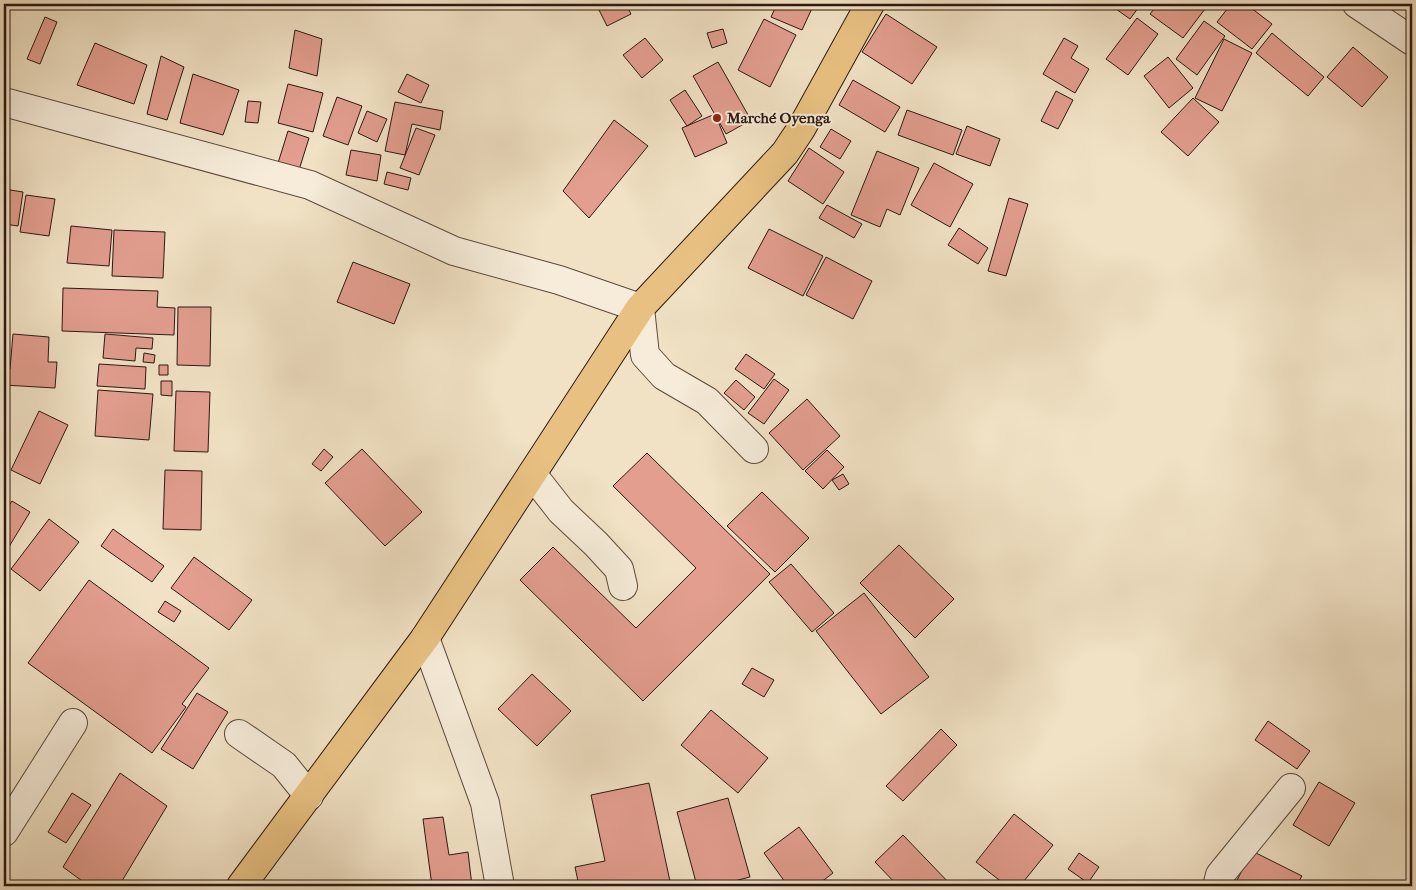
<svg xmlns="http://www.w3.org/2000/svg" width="1416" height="890" viewBox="0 0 1416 890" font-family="'IM FELL French Canon',serif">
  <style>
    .building { fill: #e39e8f; stroke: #2c1810 }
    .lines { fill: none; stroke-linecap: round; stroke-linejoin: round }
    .minor-casing { stroke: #5d4a3d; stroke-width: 30 }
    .major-casing { stroke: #2c1810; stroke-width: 30 }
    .minor { stroke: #f6ecd9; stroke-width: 28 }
    .major { stroke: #e8c182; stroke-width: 28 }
    .poi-dot { fill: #8f2418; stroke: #f6ecd9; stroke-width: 2 }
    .labels { text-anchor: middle; stroke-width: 4; stroke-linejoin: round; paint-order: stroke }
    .poi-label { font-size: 15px; font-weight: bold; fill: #2c1810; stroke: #f6ecd9; text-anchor: start }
  </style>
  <rect width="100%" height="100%" fill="#f1e2c5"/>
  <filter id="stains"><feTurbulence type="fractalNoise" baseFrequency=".004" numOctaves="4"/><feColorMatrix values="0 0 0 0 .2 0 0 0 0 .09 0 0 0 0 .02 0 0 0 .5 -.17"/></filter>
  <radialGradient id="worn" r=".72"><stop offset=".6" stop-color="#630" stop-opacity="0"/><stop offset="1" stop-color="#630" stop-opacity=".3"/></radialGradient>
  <path class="building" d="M4,4H49L48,9Z
    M596,4H626L631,14L607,26Z
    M777,4H814L802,30L771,17Z
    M1109,4H1141L1130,19Z
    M1158,4H1206L1208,5L1183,38L1150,14Z
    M1231,4H1246L1272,24L1252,49L1217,22Z
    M886,14L937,47L912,84L862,52Z
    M45,17L57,22L40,64L27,59Z
    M1137,18L1158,34L1128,75L1106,59Z
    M764,19L796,35L770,87L738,70Z
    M1204,21L1225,36L1197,75L1176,59Z
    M723,29L727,43L712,48L707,33Z
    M295,30L322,39L317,76L289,68Z
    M1272,33L1324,77L1308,96L1256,53Z
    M645,38L663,60L642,78L623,55Z
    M1064,38L1078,46L1071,58L1089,69L1075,93L1043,74Z
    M1224,39L1252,53L1222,111L1195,98Z
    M95,43L147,65L134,104L77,85Z
    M1353,47L1388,77L1362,107L1327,77Z
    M161,56L184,67L167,120L147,114Z
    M1168,57L1193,88L1169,108L1144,76Z
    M718,62L751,120L726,134L693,76Z
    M193,74L239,90L223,135L180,123Z
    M407,74L429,85L421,103L398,92Z
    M853,80L900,107L885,132L839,105Z
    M288,84L323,93L313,132L278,123Z
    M685,90L702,116L687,126L670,100Z
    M1056,91L1073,100L1058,129L1041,121Z
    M337,97L362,106L348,145L323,136Z
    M1193,98L1219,122L1188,156L1161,132Z
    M248,101L261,102L258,123L245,122Z
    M395,102L443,111L440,130L412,124L405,155L385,151Z
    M907,110L962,130L953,155L898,135Z
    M367,111L387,119L377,142L358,133Z
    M715,114L727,143L695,157L682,128Z
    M614,120L648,146L589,218L563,191Z
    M967,126L1000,139L990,166L956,154Z
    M416,128L435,135L419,175L400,168Z
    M831,129L851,141L840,159L820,147Z
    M288,131L309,138L299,170L278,163Z
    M809,148L844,172L823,204L788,181Z
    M351,150L381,155L377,181L346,175Z
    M877,151L919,168L900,215L887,209L880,227L851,215Z
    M934,163L973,184L950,227L911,205Z
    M387,172L411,178L408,190L384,184Z
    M4,189L23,192L18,226L4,224Z
    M26,195L55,199L49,236L20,232Z
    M1009,198L1028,204L1006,276L988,271Z
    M827,205L862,224L854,238L819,218Z
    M71,226L112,230L109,266L67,263Z
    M959,228L988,248L978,264L948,245Z
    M769,229L823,256L803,296L748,268Z
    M114,230L165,232L163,278L112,276Z
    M826,257L872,281L853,319L806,295Z
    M353,262L410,284L394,324L337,302Z
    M63,288L158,291L157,307L175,308L174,335L62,331Z
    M178,307H211L210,366L177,365Z
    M13,334L49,337L48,362H57L55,388L4,385V369H10Z
    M105,334L153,338L152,349L136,348L135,361L103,358Z
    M144,353L155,355L154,363L143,362Z
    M746,354L775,374L764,389L735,369Z
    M99,364L146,367L145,389L97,386Z
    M159,365H168V375H159Z
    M774,379L789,390L764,424L748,413Z
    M736,380L755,397L744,410L724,393Z
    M161,381H172V396L161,395Z
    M98,390L153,394L149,440L95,436Z
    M176,391L210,392L208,452L174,451Z
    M807,399L840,436L803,470L769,433Z
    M39,411L68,425L40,484L11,470Z
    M324,449L333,457L321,471L312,464Z
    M362,449L422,512L385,546L325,483Z
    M827,450L844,467L823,489L805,471Z
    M647,453L770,574L643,701L520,580L553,547L636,628L696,568L613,486Z
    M165,470L202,471L201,530L163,529Z
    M843,474L849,484L839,490L832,480Z
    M762,492L809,538L775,572L727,526Z
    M12,501L30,512L4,555V513Z
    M49,519L79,542L40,591L11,569Z
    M113,529L164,566L152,582L101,546Z
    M899,545L954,599L915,638L860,583Z
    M194,557L252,600L229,630L171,588Z
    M791,564L834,613L812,632L769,582Z
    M89,580L209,668L182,704L186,707L152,753L28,663Z
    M864,593L929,677L881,714L816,631Z
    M165,601L181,611L174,622L158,612Z
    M752,668L774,680L764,697L742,684Z
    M532,674L571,711L537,746L498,709Z
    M197,693L228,712L193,769L161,749Z
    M711,710L768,758L738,793L681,745Z
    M1268,721L1310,751L1297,769L1255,740Z
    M941,729L957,745L903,801L886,786Z
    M120,773L167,806L119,886H89L63,867Z
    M1319,782L1355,803L1329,846L1293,825Z
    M649,783L671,886H579L575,867L605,861L591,795Z
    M72,793L91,805L66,843L48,832Z
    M728,798L750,877L715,886H697L677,812Z
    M1014,814L1053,845L1020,886H1007L976,862Z
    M443,817L449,855L468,852L472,886H432L423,819Z
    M799,827L833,873L816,886H788L764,853Z
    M903,835L952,886H898L875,862Z
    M1252,851L1302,876L1296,886H1234Z
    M1079,853L1099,867L1088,883L1068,869Z"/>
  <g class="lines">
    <g class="minor-casing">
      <path id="minor" d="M1357,4L1412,41
        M4,102L310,185L454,251L559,280L640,308L645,355L664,376L707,401L754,449
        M532,474L561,511L596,544L619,569L623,586
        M425,638L485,803L500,886
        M239,734L284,765L309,796
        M4,832L73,723
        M1218,886V883L1220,875L1291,788"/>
    </g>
    <g class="major-casing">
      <path id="major" d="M241,886L425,638L640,308L785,153L801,129L870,4"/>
    </g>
    <use href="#minor" class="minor"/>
    <use href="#major" class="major"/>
  </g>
  <circle class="poi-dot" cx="717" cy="118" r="5"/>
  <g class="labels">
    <g class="poi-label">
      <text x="727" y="123">Marché Oyenga</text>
    </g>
  </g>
  <rect width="1416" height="890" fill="none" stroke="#f1e2c5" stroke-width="20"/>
  <rect x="5" y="5" width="1406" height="880" fill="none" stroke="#2c1810" stroke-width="2.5"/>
  <rect x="10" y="10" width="1396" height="870" fill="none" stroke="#2c1810"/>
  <rect width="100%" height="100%" filter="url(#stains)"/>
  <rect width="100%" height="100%" fill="url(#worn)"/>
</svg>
